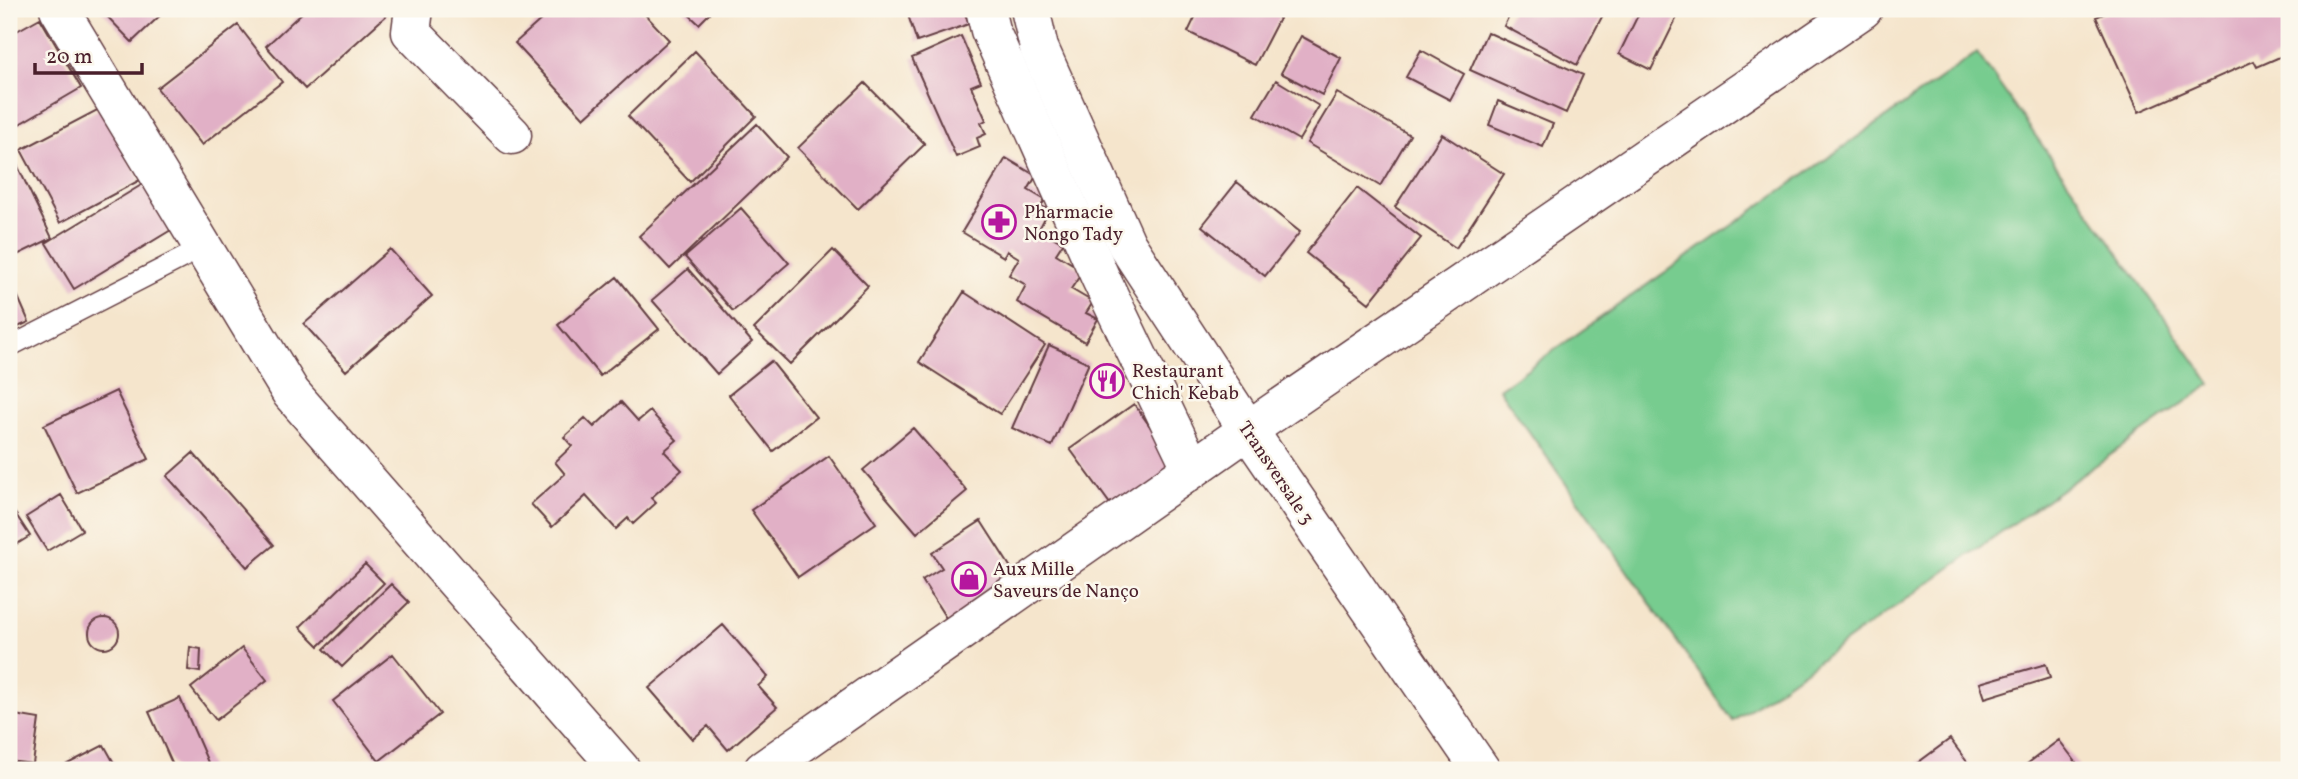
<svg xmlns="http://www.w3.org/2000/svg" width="2298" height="779" viewBox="0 0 2298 779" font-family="Vollkorn,serif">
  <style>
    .green { fill: #77cc8f; stroke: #60765d; stroke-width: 2 }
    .building { fill: #e1b0c6 }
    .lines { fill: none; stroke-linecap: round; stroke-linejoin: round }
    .service-casing { stroke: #643d43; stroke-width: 22 }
    .minor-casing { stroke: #643d43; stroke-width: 41 }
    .tertiary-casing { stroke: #643d43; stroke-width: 41 }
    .secondary-casing { stroke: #643d43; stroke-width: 41 }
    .service { stroke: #fff; stroke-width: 19 }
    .minor { stroke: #fff; stroke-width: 38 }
    .tertiary { stroke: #fff; stroke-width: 38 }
    .secondary { stroke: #fff; stroke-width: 38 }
    .labels { text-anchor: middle; stroke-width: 5; stroke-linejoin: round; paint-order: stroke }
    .poi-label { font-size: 19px; fill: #4a1f2b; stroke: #fbf7ec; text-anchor: start }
    .street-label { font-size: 19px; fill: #4a1f2b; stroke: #fbf7ec }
  </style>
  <rect width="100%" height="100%" fill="#fbf7ec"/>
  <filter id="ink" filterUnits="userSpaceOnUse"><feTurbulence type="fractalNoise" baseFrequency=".0143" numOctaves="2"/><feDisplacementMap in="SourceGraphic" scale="14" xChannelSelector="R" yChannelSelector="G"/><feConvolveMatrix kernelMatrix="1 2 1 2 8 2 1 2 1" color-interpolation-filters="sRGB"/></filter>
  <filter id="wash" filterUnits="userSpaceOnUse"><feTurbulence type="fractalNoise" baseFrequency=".00686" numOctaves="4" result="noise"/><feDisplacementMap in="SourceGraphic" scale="28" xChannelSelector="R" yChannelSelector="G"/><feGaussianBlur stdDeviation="1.57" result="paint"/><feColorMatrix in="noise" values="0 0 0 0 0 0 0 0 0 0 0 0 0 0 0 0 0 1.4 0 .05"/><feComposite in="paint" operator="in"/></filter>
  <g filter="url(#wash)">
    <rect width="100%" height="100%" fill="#f5e5cc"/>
    <path class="green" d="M1977,53L2211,384L1733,721L1499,389Z"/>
    <g id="blocks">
      <path class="building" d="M100,9H167L132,42Z
        M306,9H381L387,15L305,89L266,46Z
        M553,9H640L669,40L584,118L515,43Z
        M683,9H714L699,24Z
        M906,9H963L969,24L917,42Z
        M1199,9H1284L1255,65L1188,32Z
        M1512,9H1606L1577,65L1504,26Z
        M1641,9H1681L1651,70L1619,54Z
        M2115,9H2289V53L2257,67L2254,61L2139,112L2096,17Z
        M40,18L81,88L9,130V21L15,32Z
        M238,25L282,82L202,145L157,88Z
        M1487,32L1583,75L1566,113L1470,70Z
        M961,36L981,82L971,86L986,120L981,123L986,134L977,138L980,147L956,157L912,58Z
        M1301,36L1341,58L1322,95L1281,73Z
        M1421,50L1464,74L1450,100L1406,77Z
        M695,51L756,116L690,182L628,116Z
        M1276,80L1319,106L1299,140L1255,115Z
        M865,83L925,144L858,209L798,148Z
        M1337,93L1410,135L1380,186L1307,143Z
        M1498,101L1553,124L1543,147L1489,125Z
        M101,108L140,180L60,223L21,150Z
        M757,124L787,157L670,269L639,236Z
        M1442,134L1504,174L1456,248L1395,207Z
        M9,148L52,238L9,259Z
        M1006,158L1036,176L1028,190L1045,200L1041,206L1049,210L1039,229L1063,243L1056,254L1079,268L1081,274L1071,289L1093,302L1086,313L1098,319L1085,342L1017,302L1026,285L1009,275L1019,258L1007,251L1004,257L962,232Z
        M1237,182L1300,232L1265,276L1202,226Z
        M143,184L171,230L74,289L46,243Z
        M1357,188L1421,238L1369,303L1306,253Z
        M741,208L789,263L733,311L685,257Z
        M390,249L432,296L346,371L304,324Z
        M833,250L868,286L790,364L754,329Z
        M688,269L752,342L717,374L652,300Z
        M617,277L659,329L600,376L558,325Z
        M15,290L29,322L9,331V293Z
        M964,292L1045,345L1000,414L919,362Z
        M1049,345L1089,363L1052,446L1012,428Z
        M771,361L816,417L773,451L729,395Z
        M116,391L149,459L77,493L44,425Z
        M621,402L638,421L650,411L677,440L664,451L682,470L651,498L656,503L633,524L628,518L616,529L586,496L552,527L531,504L565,474L555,462L572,446L564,437L585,418L594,427Z
        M1134,404L1179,467L1116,512L1070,449Z
        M913,428L967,491L917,533L863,470Z
        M193,453L274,545L247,567L167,476Z
        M829,456L876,523L798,577L751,510Z
        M61,495L82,530L47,551L26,517Z
        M9,504L30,536L9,549Z
        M981,521L1020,582L951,626L922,580L942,568L932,553Z
        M365,564L384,583L319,646L300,627Z
        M391,584L409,602L342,667L324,649Z
        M89 633a15 15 0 1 1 30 0a15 15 0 1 1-30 0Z
        M723,625L768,677L758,686L777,707L728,750L708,726L693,739L649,688Z
        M190,647L201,649L200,672L188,670Z
        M242,648L267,680L216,720L191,688Z
        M393,654L440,714L379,761L333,701Z
        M2046,664L2050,678L1985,698L1980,683Z
        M180,698L210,767L203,770H175L149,712Z
        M9,714L39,719L33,764L9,761Z
        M1950,739L1973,770H1908Z
        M2059,740L2082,770H2019Z
        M104,745L118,770H56Z"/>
    </g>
  </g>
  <g filter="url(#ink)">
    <use href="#blocks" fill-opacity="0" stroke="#643d43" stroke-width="2"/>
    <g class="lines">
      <g class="service-casing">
        <path id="service" d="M9,347L204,247"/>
      </g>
      <g class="minor-casing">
        <path id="minor" d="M59,9L291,393L621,770
          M414,9L411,32L512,135
          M985,9L990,30L1101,279L1192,469"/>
      </g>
      <g class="tertiary-casing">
        <path id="tertiary" d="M763,770L1248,430L1863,9"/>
      </g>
      <g class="secondary-casing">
        <path id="secondary" d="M1030,9L1039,48L1127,245L1248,430L1481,770"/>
      </g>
      <use href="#service" class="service"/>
      <use href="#minor" class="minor"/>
      <use href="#tertiary" class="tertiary"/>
      <use href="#secondary" class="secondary"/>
    </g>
  </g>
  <defs>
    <g id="pharmacy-ring" transform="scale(1.75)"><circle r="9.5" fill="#fbf7ec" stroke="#b5179e" stroke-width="1.5"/><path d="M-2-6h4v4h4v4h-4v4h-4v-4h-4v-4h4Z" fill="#b5179e"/></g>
    <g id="restaurant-ring" transform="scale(1.75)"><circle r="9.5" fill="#fbf7ec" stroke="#b5179e" stroke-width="1.5"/><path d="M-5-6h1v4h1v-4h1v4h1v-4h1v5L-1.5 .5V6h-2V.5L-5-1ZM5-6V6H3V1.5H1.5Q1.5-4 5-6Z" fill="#b5179e"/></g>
    <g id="shop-ring" transform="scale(1.75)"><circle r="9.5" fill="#fbf7ec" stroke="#b5179e" stroke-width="1.5"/><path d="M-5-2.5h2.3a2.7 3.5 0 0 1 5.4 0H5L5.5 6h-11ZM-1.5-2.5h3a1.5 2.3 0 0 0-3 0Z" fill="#b5179e"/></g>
  </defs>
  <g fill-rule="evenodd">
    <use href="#pharmacy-ring" x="999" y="222"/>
    <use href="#restaurant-ring" x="1107" y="381"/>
    <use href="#shop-ring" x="969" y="579"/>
  </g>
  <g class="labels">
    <g class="poi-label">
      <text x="1024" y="218">Pharmacie<tspan x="1024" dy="22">Nongo Tady</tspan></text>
      <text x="1132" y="377">Restaurant<tspan x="1132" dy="22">Chich' Kebab</tspan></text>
      <text x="993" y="575">Aux Mille<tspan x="993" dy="22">Saveurs de Nanço</tspan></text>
    </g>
    <g class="street-label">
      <text transform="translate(1277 472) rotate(56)" y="7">Transversale 3</text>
    </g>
  </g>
  <rect width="2298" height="779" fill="none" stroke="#fbf7ec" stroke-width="35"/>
  <path d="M35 63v10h107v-10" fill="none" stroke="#4a1f2b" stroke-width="3.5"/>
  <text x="46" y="63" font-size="21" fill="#4a1f2b" stroke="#fbf7ec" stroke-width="5" paint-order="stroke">20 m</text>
</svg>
